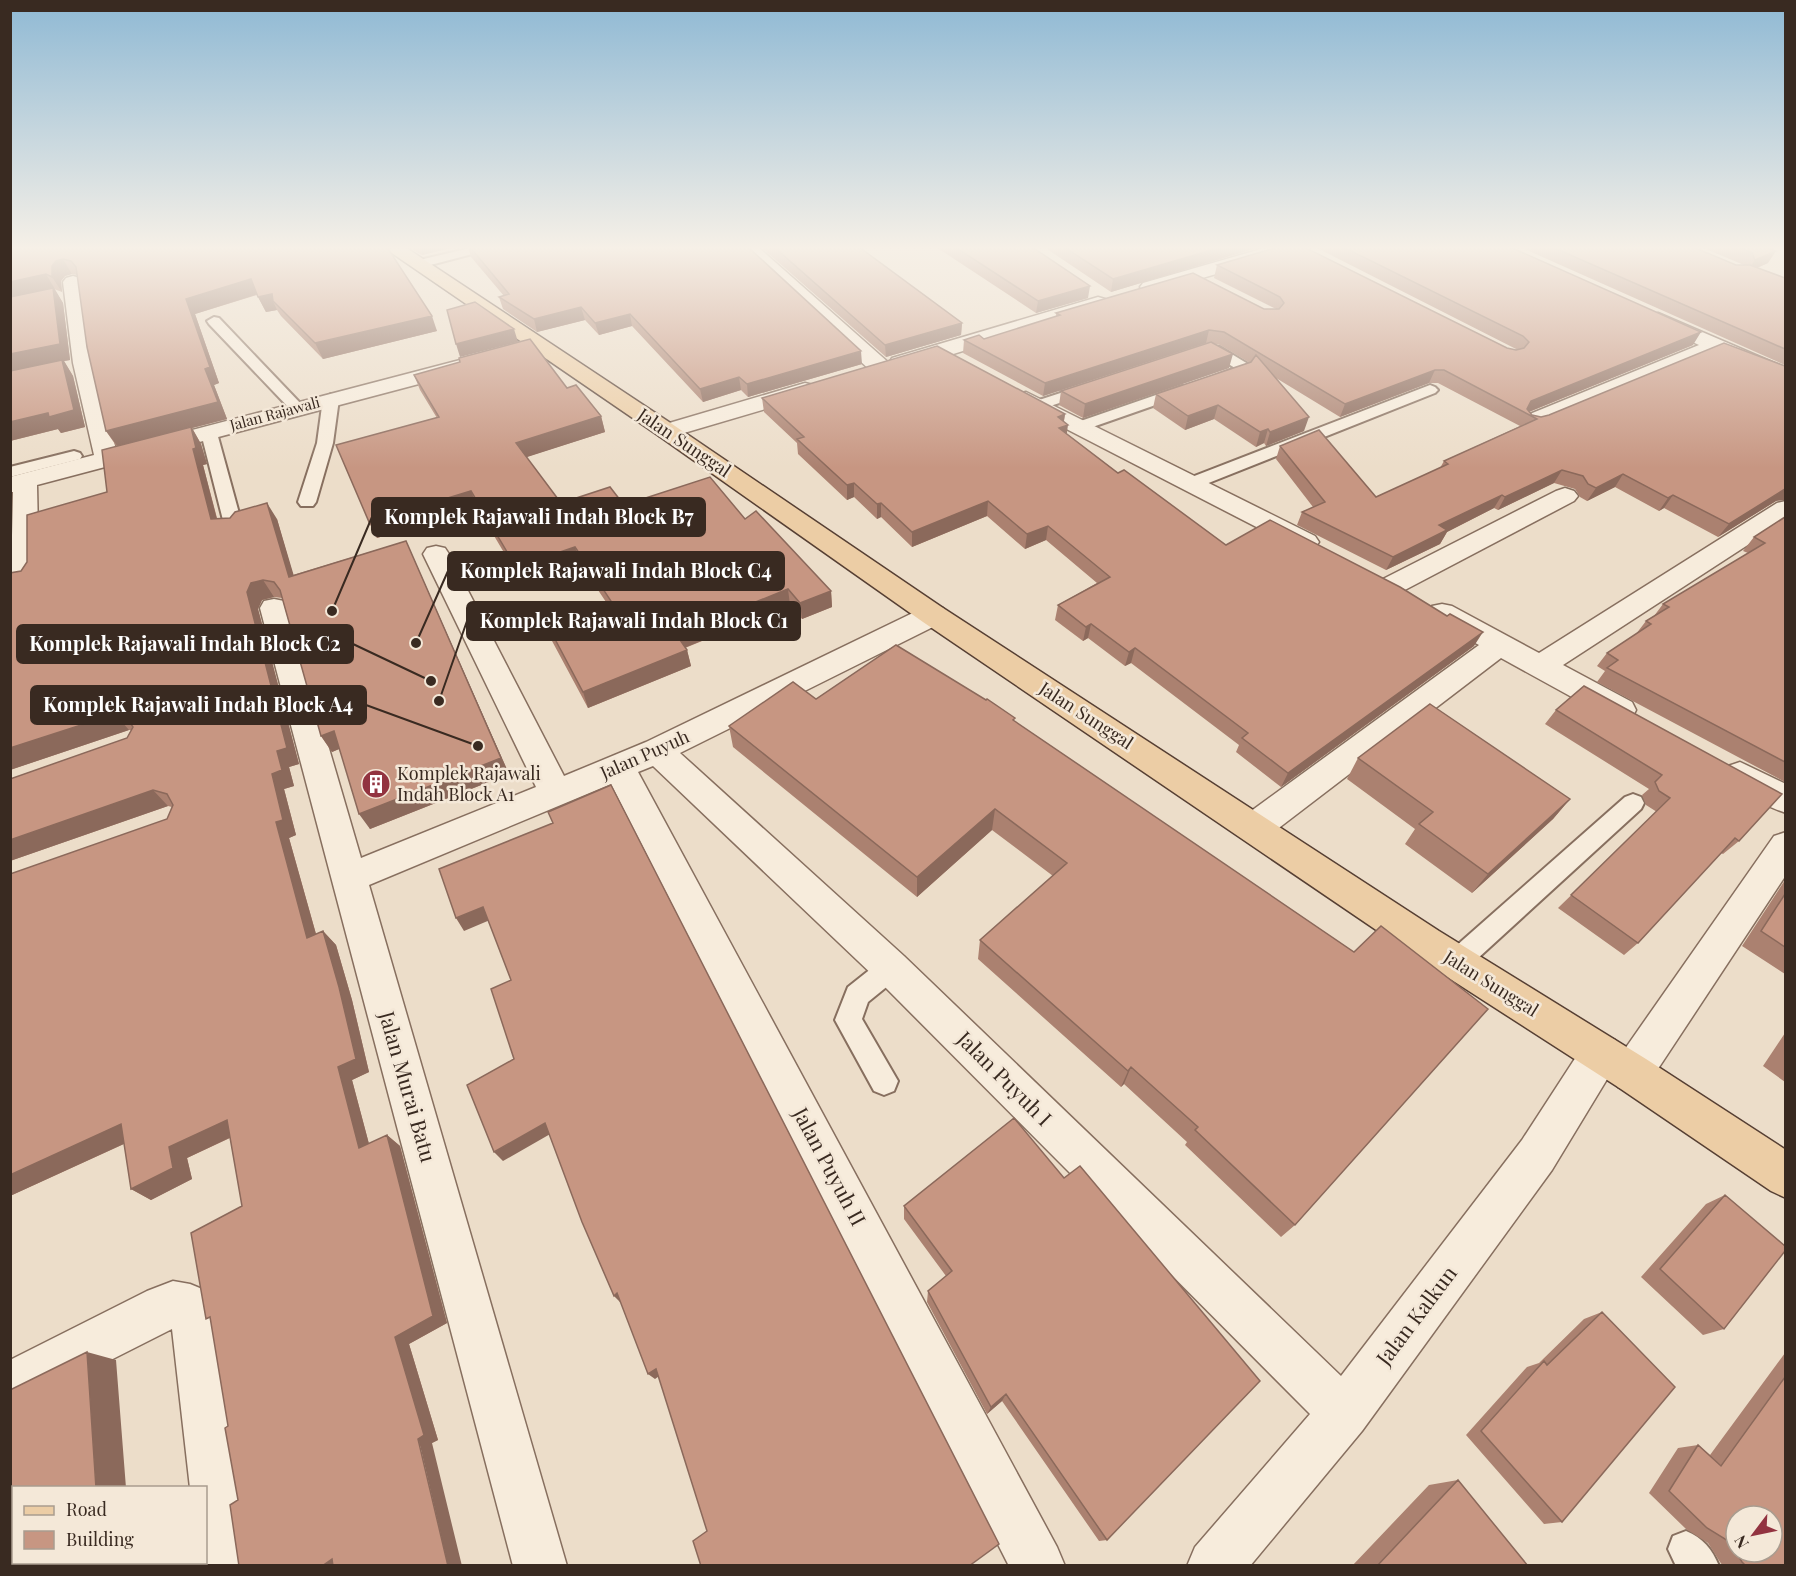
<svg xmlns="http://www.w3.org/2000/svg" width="1796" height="1576" viewBox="0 0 1796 1576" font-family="'Playfair Display',serif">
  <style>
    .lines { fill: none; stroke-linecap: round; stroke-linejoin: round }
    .lane-casing { stroke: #876f5f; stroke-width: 4 }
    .street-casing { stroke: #876f5f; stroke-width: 3 }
    .primary-casing { stroke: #563f33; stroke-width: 3 }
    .lane { fill: #f7ecdc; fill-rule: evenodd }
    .street { fill: #f7ecdc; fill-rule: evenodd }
    .primary { fill: #eccda5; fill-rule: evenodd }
    .wall { fill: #ab8170 }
    .shaded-wall { fill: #8b695b }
    .building { fill: #c79682; stroke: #8b695b; stroke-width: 1.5; fill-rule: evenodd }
    .labels { text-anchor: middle; stroke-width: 5; stroke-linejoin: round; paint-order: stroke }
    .far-street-label { font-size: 15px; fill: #392a21; stroke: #f4e8d8 }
    .street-label { font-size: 18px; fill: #392a21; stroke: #f4e8d8 }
    .poi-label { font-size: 18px; fill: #392a21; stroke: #f4e8d8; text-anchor: start }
    .near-street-label { font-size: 21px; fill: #392a21; stroke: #f4e8d8 }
    .leader { fill: none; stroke: #392a21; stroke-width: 2 }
    .callout-dot { fill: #392a21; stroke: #f4e8d8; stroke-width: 2 }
    .callout { fill: #392a21; stroke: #392a21; stroke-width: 2 }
    .callout-label { font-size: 20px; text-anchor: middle; font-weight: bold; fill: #fff }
  </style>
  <rect width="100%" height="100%" fill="#ecddc9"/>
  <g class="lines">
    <g class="lane-casing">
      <path id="lane" d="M475,247H499L419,268L413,264L415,261Z
        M214,317L219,318L302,405L305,408L302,411H292L209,324L207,321Z
        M1204,346L1220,347L1248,364L1250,367L1246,374L1219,383L1214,382L1212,379L1214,376L1235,368L1212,354L1199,353L1197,350Z
        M1088,384L1093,386L1096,389L1093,392L1038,410L1030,405L1033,402Z
        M1430,385L1435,387L1438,390L1435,393L1196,488L1190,489L1182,484L1184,480Z
        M1182,386L1190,391L1187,394L1084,430L1078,432L1070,427L1072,424Z
        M331,394L339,399L333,443L316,502L313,506H301L298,502L317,443L323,399Z
        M209,428L217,433L243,528L240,532H228L225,528L201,433Z
        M74,451L80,453L82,456L80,459L10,477V467Z
        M1633,794L1641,797L1644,803L1641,809L1465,970L1456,973L1447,970L1443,962L1447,954L1625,797Z
        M891,956L900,960L904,968L900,976L868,1002L862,1019L898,1081L894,1091L884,1095L874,1091L835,1020L848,987L882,960Z
        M1686,1531C1703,1538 1712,1549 1719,1566H1676L1668,1549L1673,1536Z"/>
    </g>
    <g class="street-casing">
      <path id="street" d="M738,247H758L889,363L892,368L889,373L881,374L873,373Z
        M1268,247H1299L1296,251L1157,291H1143L1140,287L1143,283Z
        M73,276L80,278L83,282L95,363L116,450L460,360L468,361L471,366L468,371L37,485L39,579L35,585L25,588L15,585L11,579L13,492H10V477L94,455L73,363L63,282L66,278Z
        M1098,297L1105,299L1108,303L1105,307L908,368L900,369L892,368L889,363L892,358Z
        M1658,313L1786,368V382L1716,353L1541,426L1533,428L1525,426L1522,421L1525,416L1699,345L1651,323L1648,319L1651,315Z
        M805,383L813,385L816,390L813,395L667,438L659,436L655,431L659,426Z
        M1026,392L1315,536L1319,542L1315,548L1306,550L1297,548L1018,404L1015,399L1018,394Z
        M1565,488L1574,491L1578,496L1574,501L1401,592L1391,595L1381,592L1377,586L1381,580L1556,491Z
        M1786,501V520L1563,665L1632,702L1636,710L1632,718L1621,721L1610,718L1501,658L1267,837L1255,841L1243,837L1238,827L1243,817L1479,645L1432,620L1428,613L1432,606L1442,604L1452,606L1539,653L1777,503Z
        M436,546L445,548L449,554L564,776L646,742L923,608L933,606L943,608L947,615L943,622L680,753L904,956L1341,1376L1522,1140L1587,1040L1601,1034L1615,1040L1621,1053L1620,1056L1774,836L1786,832V875L1646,1087L1632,1093L1618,1087L1612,1071L1552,1170L1362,1431L1250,1566H1187L1195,1547L1310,1414L878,980L653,766L638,772L1057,1547L1065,1566H1009L611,784L369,885L567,1566H513L260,608L264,601L274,599L284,601L288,608L361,858L536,787L423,554L427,548Z
        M1740,762L1786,784V813C1768,807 1732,791 1724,775L1728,766Z
        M173,1281L190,1284L207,1291L218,1314L253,1566H199L198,1562H206V1488H190L172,1329L10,1411V1360L147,1291Z"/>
    </g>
    <g class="primary-casing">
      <path id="primary" d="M383,247H405L675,426L943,608L1439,931L1646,1059L1786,1150V1198L1771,1191L1618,1087L1413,955L923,622L659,436Z"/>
    </g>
    <use href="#lane" class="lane"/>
    <use href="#street" class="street"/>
    <use href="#primary" class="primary"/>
  </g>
  <path class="wall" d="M10,247H387L437,331L323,359L281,316L277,310L266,312L257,295L195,314L219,383L214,385L227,419L192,428L201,444L207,464L203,465L217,518L277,519L293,575L406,541L509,774L370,829L339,749L332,752L321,736L282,598L274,597L262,600L258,609L299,764L289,767L294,786L284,789L296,835L289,838L316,934L323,931L336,945L352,1000L369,1072L352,1080L369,1144L387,1135L400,1146L447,1323L409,1344L438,1440L432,1443L238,1500L228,1426L242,1206L230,1138L187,1158L192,1179L151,1200L131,1189L124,1144L10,1196L167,819L172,807L168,806L10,861V779L127,738L131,730H129L10,770V573L21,571L107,492L117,447L106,431L77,275L72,274L65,276L61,281L62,292L54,289L63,303L70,360L64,361L73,376L85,427L61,433L58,429L10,441Z
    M407,247H455L422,255Z
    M468,247H748L862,364L748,397L741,390L703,402L632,326L599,335L585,320L537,332L503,309L499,297L504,296L471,257Z
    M761,247H859L962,323L961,335L886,357Z
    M936,247H1032L1088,298L1036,313Z
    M1044,247H1260L1111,292Z
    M1315,247H1510L1693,345L1529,412L1532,415L1776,501L1718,537L1664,508L1659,511L1615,487L1587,501L1580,497L1575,489L1554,483L1498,510L1494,508L1447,532L1440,544L1386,570L1297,525L1302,512L1313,507L1276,459L1280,446L1376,497L1440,468L1444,461L1520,426L1438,383H1429L1340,417L1276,378L1304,431L1266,446L1264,443L1256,447L1214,419L1185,430L1153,408L1156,394L1250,363L1220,345L1215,344L1229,368L1083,418L1059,405L1061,391L1208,343L1043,396L963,353L964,340L984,339L1056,317V313L1276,309L1214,278L1217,265L1507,348L1516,350H1518Z
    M1520,247H1693L1736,265H1744L1701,247H1767L1768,263L1757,268L1785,278V365Z
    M414,375L567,388L601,416L605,432L526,457L561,503L624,505L745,519L831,591L832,607L802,619L790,605L685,648L687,650L691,666L588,708L552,641L547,624L606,602L580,563L522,583L477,507L377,538L369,522L437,418L420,390Z
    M762,398L1065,414L1064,421L1067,434L1118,473L1226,545L1474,646L1281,787L1236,752L1239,745L1131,663L1125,666L1088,638L1083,641L1055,620L1058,605L1097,583L1046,540L1025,549L987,516L912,547L881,517L877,519L854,497L847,500L798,454L797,443L764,412Z
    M1785,517V782L1597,682L1605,671L1597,666L1607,653L1636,634L1646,621L1654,616L1663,604L1748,553L1743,551L1754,537Z
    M1584,686L1739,841L1723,854L1721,853L1638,943L1624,955L1558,908L1657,812L1646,805L1642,795L1649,789L1545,724L1556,710Z
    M816,699L1014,721L1295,1225L1281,1237L1185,1145L1187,1142L1124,1084L1121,1087L978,959L980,940L1053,876L992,830L917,897L733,747L729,726Z
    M1358,758L1570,799L1553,819L1472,893L1405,844L1415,829L1347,779Z
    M1785,880V974L1742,946Z
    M1785,1033V1082L1763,1066Z
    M1014,1118L1107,1540L1099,1541L1002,1401L987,1414L927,1302L928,1291L946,1276L904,1219V1206Z
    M1725,1195L1724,1329L1703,1335L1641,1277L1706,1204Z
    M1602,1312L1562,1522L1544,1524L1466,1435L1527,1367L1539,1363L1584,1319Z
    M1785,1353V1566H1723L1720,1562L1708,1543L1686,1529L1649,1493L1678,1448L1698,1445L1710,1455Z
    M1458,1480L1528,1566H1352L1429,1485Z"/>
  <path class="shaded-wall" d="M419,247H455L422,255Z
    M1222,247H1260L1111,292L1113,279Z
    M1776,251L1768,263L1747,272L1755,260Z
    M63,259L72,274L65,276L61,281L62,292L52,277V266L56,261Z
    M46,274L63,303L70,360L64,361L73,376L85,427L61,433L58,429L10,441V282Z
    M251,279L258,294L195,314L219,383L214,385L227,419L192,428L201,444L207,464L203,465L221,535L211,519L193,449L118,447L106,431L205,369L186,299Z
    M1090,286L1088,298L1036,313L1038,301Z
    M272,294L273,301L277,310L266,312L258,297Z
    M581,307L585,320L537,332L534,319Z
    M630,314L632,326L599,335L595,323Z
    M432,316L437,331L323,359L315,343Z
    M962,323L961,335L886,357L885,345Z
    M514,329L518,342L460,357L456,344Z
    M1209,330L1206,343L1043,396L1045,383Z
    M1701,332L1693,345L1526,413L1525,412L1531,401Z
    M861,351L862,364L748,397L747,384Z
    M1233,354L1229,368L1083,418L1085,404Z
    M1435,370L1429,383L1340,417L1345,404Z
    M739,377L741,390L703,402L700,389Z
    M1218,405L1214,419L1185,430L1188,416Z
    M1065,414L1063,426L1068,425L1066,439L1057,442L1058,417Z
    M601,416L605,432L521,459L516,443Z
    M1309,417L1304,431L1266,446L1270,432Z
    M1268,429L1264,443L1256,447L1260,432Z
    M1562,470L1554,483L1498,510L1505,497Z
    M1623,474L1615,487L1587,501L1596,488Z
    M854,483V497L847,500V485Z
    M1785,489V500L1776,501L1718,537L1729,524Z
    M471,491L477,507L377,538L369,522Z
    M1502,495L1494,508L1447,532L1440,544L1386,570L1393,557L1439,525Z
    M1673,495L1664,508L1659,511L1668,498Z
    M988,501L987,516L912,547V532Z
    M267,503L277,519L299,593L289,577Z
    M881,503V517L877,519V504Z
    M1048,526L1046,540L1025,549L1027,534Z
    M406,541L509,774L370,829L359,814Z
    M575,547L580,563L522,583L516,567Z
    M263,580L274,597L262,600L258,609L299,764L289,767L294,786L284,789L296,835L289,838L321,952L307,938L276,822L272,774L277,751L247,592L251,583Z
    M788,589L790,605L679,650L676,634Z
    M831,591L832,607L802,619L800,603Z
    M1091,624L1088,638L1083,641L1086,627Z
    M1483,632L1474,646L1281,787L1288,773Z
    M1135,648L1131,663L1125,666L1129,652Z
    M687,650L691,666L588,708L583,692Z
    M115,714L129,730L10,770V748Z
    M334,731L344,747L332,752L321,736Z
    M153,790L168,806L10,861V840Z
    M1570,799L1553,819L1472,893L1488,874Z
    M995,809L992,830L917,897V877Z
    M483,907L490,920L464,931L456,918Z
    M323,931L336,945L352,1000L369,1072L352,1080L373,1159L359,1148L338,1067Z
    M1131,1067L1124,1084L1121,1087L1128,1071Z
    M227,1120L244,1131L187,1158L192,1179L151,1200L131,1189L169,1147Z
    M545,1123L552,1133L503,1161L494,1152Z
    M121,1124L141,1136L10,1196V1175Z
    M387,1135L400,1146L447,1323L409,1344L438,1440L432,1443L462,1566H448L395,1337Z
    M617,1293L624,1300L620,1302L614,1296Z
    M87,1352L116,1360L126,1488H96Z
    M656,1369L662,1374L655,1379L648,1374Z
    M1006,1394L1002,1401L987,1414L991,1407Z
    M332,1559L342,1566H322Z
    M100,1563H132V1566H100Z"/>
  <path class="building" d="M10,247H387L432,316L315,343L273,301L272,294L258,297L251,279L186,299L210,367L205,369L218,402L106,431L87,347L76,267L71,261L63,259L56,261L52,266V277L46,274L10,282Z
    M470,247H748L861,351L747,384L739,377L700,389L630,314L595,323L581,307L534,319L499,297L509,294Z
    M774,247H859L962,323L885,345Z
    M955,247H1032L1090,286L1038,301Z
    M1064,247H1222L1113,279Z
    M1278,247H1304L1507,348L1516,350L1524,348L1529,342L1523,336L1343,247H1510L1701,332L1531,401L1527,409L1532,415L1541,417L1549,415L1724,343L1785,366V489L1729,524L1673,495L1668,498L1623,474L1596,488L1588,484L1583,476L1562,470L1505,497L1502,495L1439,525L1447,530L1393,557L1302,512L1325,502L1280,446L1319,430L1376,497L1448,464L1444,461L1537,419L1444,370H1435L1345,404L1224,332L1209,330L1045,383L964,340L979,335L984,339L1060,315L1056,313L1193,273L1264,309H1279L1284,303L1280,297L1217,265Z
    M1552,247H1693L1736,265H1750L1785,278V349Z
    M1738,247H1766L1776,251L1755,260L1752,253Z
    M53,288L60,344L10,354V297Z
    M475,302L514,329L456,344L447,310Z
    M530,339L567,388L576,385L601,416L516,443L561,503L610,487L624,505L710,477L745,519L756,511L831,591L800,603L788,589L676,634L687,650L583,692L547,624L611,601L575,547L516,567L471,491L369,522L336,445L439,417L414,375L460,362L459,358Z
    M1211,342L1233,354L1085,404L1061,391Z
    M937,346L1065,414L1058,417L1068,425L1059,428L1118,473L1124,470L1226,545L1270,520L1400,587L1447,616L1450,614L1483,632L1288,773L1242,738L1248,733L1135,648L1129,652L1091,624L1086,627L1058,605L1110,577L1048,526L1027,534L988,501L912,532L881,503L877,504L854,483L847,485L797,439L804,437L762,398Z
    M1256,355L1309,417L1270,432L1268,429L1260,432L1218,405L1188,416L1156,394L1251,362Z
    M62,360L74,410L49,417L48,413L10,422V371Z
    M191,427L196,448L193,449L211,519L230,518L235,512L267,503L289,577L406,541L501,758L359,814L334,731L321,736L280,590L274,582L263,580L251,583L247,592L287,748L277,751L282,770L272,774L283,820L276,822L307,938L323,931L339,987L356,1059L338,1067L359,1148L387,1135L433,1316L395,1337L424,1435L418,1439L448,1566H333L332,1559L322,1566H239L230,1505L238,1500L225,1428L228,1426L210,1317L206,1319L191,1233L242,1206L227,1120L169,1147L173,1168L131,1189L121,1124L10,1175V874L167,819L173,805L167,794L153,790L10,840V779L127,738L133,727L127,718L115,714L10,748V573L21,571L27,562V515L107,492L102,450Z
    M1785,517V762L1607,668L1618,660L1607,653L1651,624L1646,621L1669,607L1663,604L1765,543L1754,537Z
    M896,645L986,700L987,699L1015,718L1013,720L1354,952L1381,926L1488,1009L1295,1225L1195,1130L1198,1127L1131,1067L1128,1071L980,940L1067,863L995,809L917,877L729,726L793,682L816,699Z
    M1584,686L1782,794L1739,841L1735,838L1638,943L1571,895L1670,798L1659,791L1655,782L1662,775L1556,710Z
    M1430,704L1570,799L1488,874L1419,824L1433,812L1358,758Z
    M611,785L999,1544L969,1566H701L693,1541L707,1531L656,1369L648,1374L617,1293L614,1296L582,1222L545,1123L494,1152L467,1085L514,1059L491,989L511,980L483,907L456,918L439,869L553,823L548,812Z
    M1785,894V947L1761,931Z
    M1014,1118L1064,1178L1080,1166L1260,1381L1107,1540L1006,1394L991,1407L928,1291L952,1271L904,1206Z
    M1725,1195L1785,1246V1251L1724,1329L1660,1269Z
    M1602,1312L1675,1387L1562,1522L1481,1431L1544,1361L1547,1365Z
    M87,1352L96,1488H14V1563H100V1566H10V1390Z
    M1785,1377V1566H1746L1742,1562L1730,1542L1707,1528L1669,1491L1698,1445L1721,1466ZM1736,1516H1772V1552H1736Z
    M1458,1480L1528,1566H1377Z"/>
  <linearGradient id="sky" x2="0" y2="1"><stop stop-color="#8fb9d4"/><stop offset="0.53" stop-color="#f6f0e7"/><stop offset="1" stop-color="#f6f0e7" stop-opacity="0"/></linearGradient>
  <rect width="1796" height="468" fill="url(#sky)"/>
  <defs>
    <g id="building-disc" transform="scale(1.5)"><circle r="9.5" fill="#923340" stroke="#f4e8d8"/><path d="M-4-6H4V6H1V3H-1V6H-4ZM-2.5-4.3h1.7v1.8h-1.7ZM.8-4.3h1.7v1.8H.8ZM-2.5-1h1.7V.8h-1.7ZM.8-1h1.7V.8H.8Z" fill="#fff"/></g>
  </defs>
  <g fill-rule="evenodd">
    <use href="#building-disc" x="376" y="784"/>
  </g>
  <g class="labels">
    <g class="far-street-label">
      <text transform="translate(275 414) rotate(-15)" y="5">Jalan Rajawali</text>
    </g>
    <g class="street-label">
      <text transform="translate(684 443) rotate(34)" y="6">Jalan Sunggal</text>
      <text transform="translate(1086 716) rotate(33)" y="6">Jalan Sunggal</text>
      <text transform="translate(645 755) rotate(-24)" y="6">Jalan Puyuh</text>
      <text transform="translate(1491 984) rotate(32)" y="6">Jalan Sunggal</text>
    </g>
    <g class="poi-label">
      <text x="397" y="780">Komplek Rajawali<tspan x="397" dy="21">Indah Block A1</tspan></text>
    </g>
    <g class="near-street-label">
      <text transform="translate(1004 1079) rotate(45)" y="7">Jalan Puyuh I</text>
      <text transform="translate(407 1087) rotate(74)" y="7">Jalan Murai Batu</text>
      <text transform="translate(829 1167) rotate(62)" y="7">Jalan Puyuh II</text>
      <text transform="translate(1417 1316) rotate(-53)" y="7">Jalan Kalkun</text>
    </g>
  </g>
  <path class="leader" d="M332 611L372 517M416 643L448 571M439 701L467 621M431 681L353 644M478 746L366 705"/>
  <g class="callout-dot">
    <circle cx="332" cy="611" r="6"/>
    <circle cx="416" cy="643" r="6"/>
    <circle cx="439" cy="701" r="6"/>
    <circle cx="431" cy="681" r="6"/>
    <circle cx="478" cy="746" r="6"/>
  </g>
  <g class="callout">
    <rect x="372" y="498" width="333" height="38" rx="6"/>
    <rect x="448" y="552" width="336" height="38" rx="6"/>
    <rect x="467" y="602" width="333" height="38" rx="6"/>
    <rect x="17" y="625" width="336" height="38" rx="6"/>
    <rect x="31" y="686" width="335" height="38" rx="6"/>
  </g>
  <g class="callout-label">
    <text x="539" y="524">Komplek Rajawali Indah Block B7</text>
    <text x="616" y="578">Komplek Rajawali Indah Block C4</text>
    <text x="634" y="628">Komplek Rajawali Indah Block C1</text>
    <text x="185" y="651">Komplek Rajawali Indah Block C2</text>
    <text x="198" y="712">Komplek Rajawali Indah Block A4</text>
  </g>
  <rect width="1796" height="1576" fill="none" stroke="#392a21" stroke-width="24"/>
  <rect x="12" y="1486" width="195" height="78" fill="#f4e8d8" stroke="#a99c8f" stroke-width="1.5"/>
  <rect x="24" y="1506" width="30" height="9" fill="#eccda5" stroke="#a99c8f" stroke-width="1.5"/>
  <text x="66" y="1516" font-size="18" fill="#392a21">Road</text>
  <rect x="24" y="1531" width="30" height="18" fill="#c79682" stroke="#a99c8f" stroke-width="1.5"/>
  <text x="66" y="1546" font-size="18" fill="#392a21">Building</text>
  <g transform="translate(1754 1534) rotate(238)"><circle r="28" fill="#f4e8d8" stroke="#a99c8f" stroke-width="1.5"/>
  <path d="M0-4.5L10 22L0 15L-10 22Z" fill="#923340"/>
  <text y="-9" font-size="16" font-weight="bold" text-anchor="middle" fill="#392a21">N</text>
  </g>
</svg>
